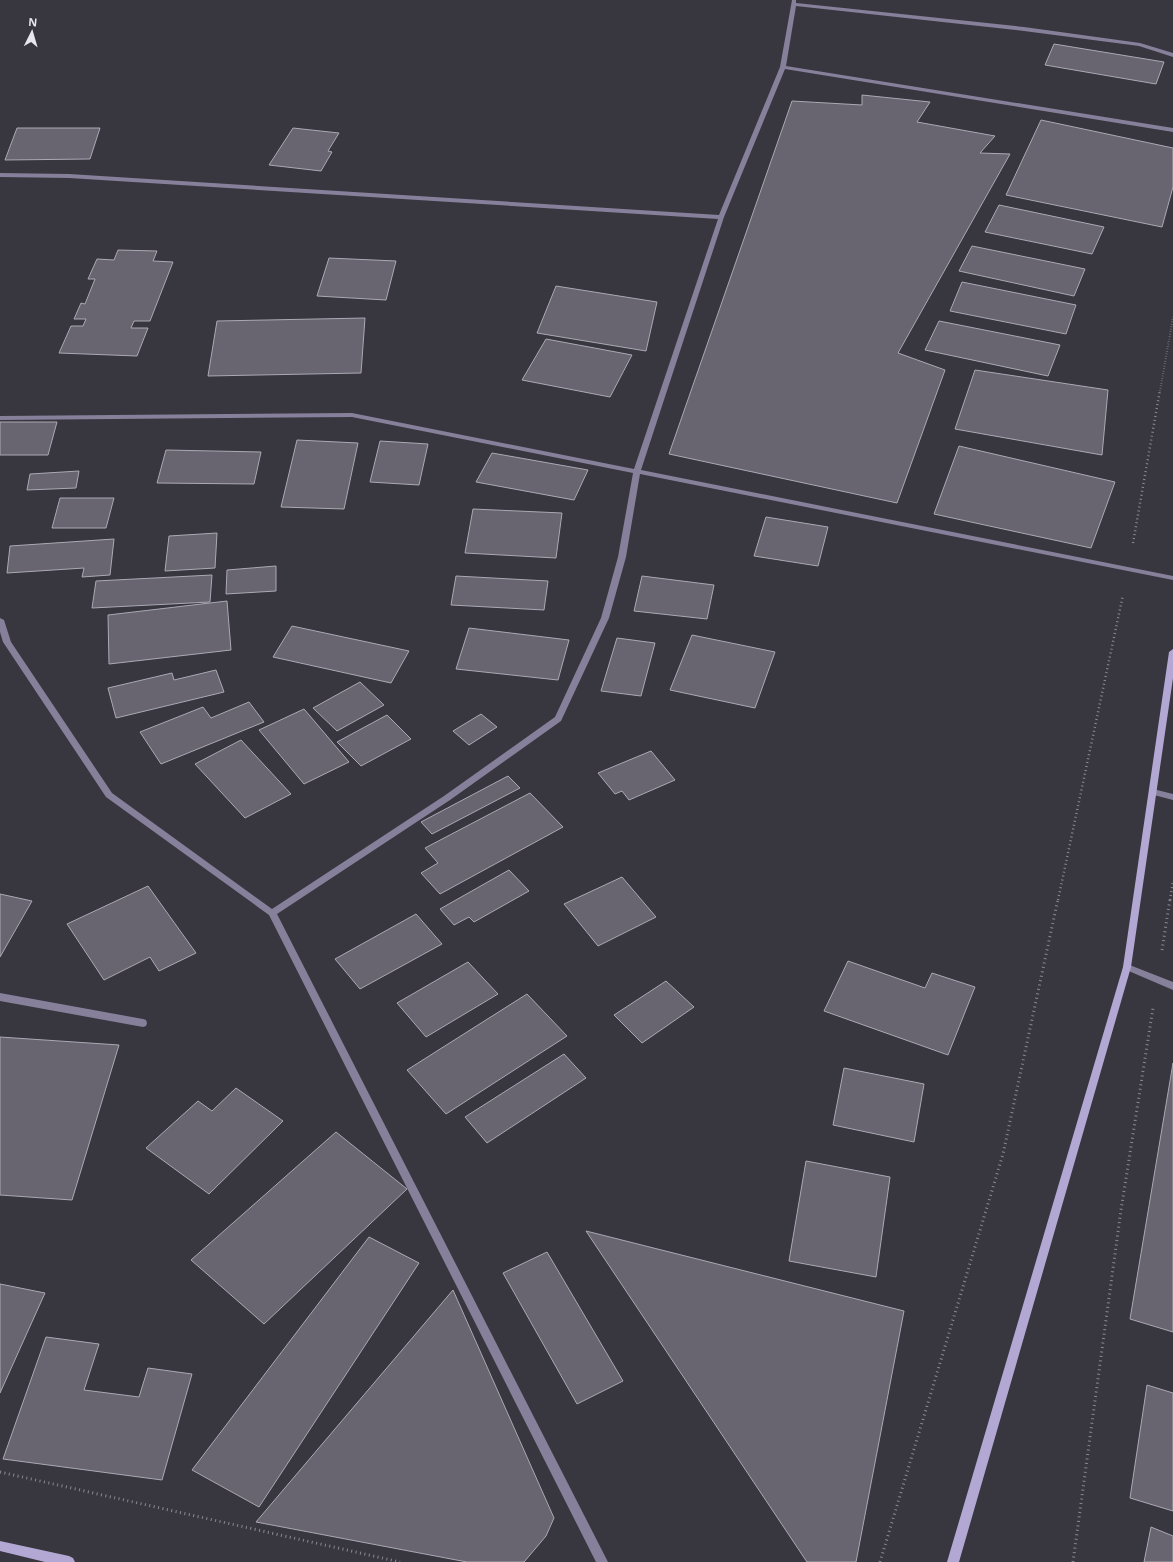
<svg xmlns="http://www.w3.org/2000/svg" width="1173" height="1562" viewBox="0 0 1173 1562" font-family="'Open Sans',sans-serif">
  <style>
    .building { fill: #686570; stroke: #aba9b4 }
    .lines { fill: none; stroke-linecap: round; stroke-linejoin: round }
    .path-far2 { stroke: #8b8990; stroke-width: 2; stroke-dasharray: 0.5 2; stroke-linecap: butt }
    .path-far1 { stroke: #8b8990; stroke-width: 2.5; stroke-dasharray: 1 3; stroke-linecap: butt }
    .path { stroke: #8b8990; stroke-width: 3; stroke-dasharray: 1 3.5; stroke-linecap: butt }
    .minor { fill: #86809b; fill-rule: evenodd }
    .secondary { fill: #b3a8d4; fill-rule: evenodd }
  </style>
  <rect width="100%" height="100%" fill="#38363f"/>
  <path class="building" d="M1054,44L1164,62L1156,84L1045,65Z
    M862,95L930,102L917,122L995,136L980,153L1010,154L898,353L945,370L897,503L669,454L792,101L862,105Z
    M1041,120L1173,148V187L1162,227L1006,195Z
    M17,128H100L90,159L5,160Z
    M293,128L339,133L328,151L332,152L321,171L269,165Z
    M999,205L1104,227L1092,254L985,232Z
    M972,246L1085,269L1074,296L959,271Z
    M118,250L157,251L153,261L173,262L150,321H134L131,328H148L137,356L59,353L71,326H83L86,319H74L81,303L85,304L95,279H88L97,259L114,260Z
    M329,258L396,261L386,300L317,296Z
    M962,282L1076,305L1066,334L950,311Z
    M556,286L657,302L646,351L537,333Z
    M365,318L361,373L208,376L217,321Z
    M939,321L1060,345L1048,376L925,350Z
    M546,339L632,355L610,397L522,380Z
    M975,370L1108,390L1102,455L955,429Z
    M0,422H57L48,455H0Z
    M297,440L358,443L344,509L281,507Z
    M380,441L428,444L419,485L370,482Z
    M959,446L1115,482L1091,548L934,514Z
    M166,450L261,452L254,484L157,483Z
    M492,453L588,470L574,500L476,482Z
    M79,471L76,488L27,490L30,474Z
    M60,498H114L106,528H52Z
    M473,509L562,513L556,558L465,553Z
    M766,517L828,527L818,566L754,556Z
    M217,533L215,568L165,571L169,536Z
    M114,539L110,575L82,577L84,568L7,573L10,546Z
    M276,566V591L226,594L227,570Z
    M212,575L210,602L92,608L96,581Z
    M456,576L548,581L544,610L451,605Z
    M642,576L714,585L707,619L634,611Z
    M227,601L231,650L109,664L108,615Z
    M292,626L409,651L391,683L273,657Z
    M469,628L569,640L558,680L456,669Z
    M692,635L775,652L755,708L670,690Z
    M617,638L655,643L641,696L601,691Z
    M216,670L224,692L116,718L108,688L172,673L174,680Z
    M360,682L384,705L337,731L313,708Z
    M249,702L264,722L161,764L140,732L203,707L211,718Z
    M304,709L349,762L304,784L259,730Z
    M481,714L497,727L469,745L453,731Z
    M387,715L411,739L361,766L337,742Z
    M241,740L291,794L245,818L195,764Z
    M651,751L675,780L629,800L622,791L615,794L598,773Z
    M508,776L520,788L432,834L421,822Z
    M530,793L563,827L440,894L421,873L438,863L425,848Z
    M509,870L529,891L474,922L469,917L454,925L440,909Z
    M622,877L656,917L598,946L564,904Z
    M148,886L196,953L159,971L150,957L104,980L67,924Z
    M0,894L32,901L0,957Z
    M416,914L442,944L360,989L335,959Z
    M848,961L925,988L932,973L975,987L948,1055L824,1011Z
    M468,962L498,994L426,1037L397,1003Z
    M666,981L694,1007L642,1043L614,1015Z
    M527,994L567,1036L446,1114L407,1070Z
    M0,1037L119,1045L72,1200L0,1195Z
    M564,1054L586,1078L487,1143L465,1117Z
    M1173,1063V1332L1130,1319Z
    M844,1068L924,1084L914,1142L833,1125Z
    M236,1088L283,1121L209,1194L146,1148L198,1101L212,1111Z
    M336,1132L407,1189L264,1324L191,1260Z
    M806,1161L890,1177L876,1277L789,1261Z
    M586,1231L904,1311L856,1562H807Z
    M369,1237L419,1263L259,1507L192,1470Z
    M547,1252L623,1381L577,1404L503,1273Z
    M0,1284L45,1293L0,1393Z
    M453,1290L554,1518L546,1536L524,1562H467L256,1522Z
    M46,1337L99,1344L84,1390L139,1397L148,1368L192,1374L162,1480L3,1459Z
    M1147,1385L1173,1393V1511L1130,1498Z
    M1151,1527L1173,1536V1562H1144Z"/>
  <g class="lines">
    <path class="path-far2" d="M1160,391L1173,317"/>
    <path class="path-far1" d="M1133,543L1160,390
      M1058,900L1123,595
      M1170,900L1173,881"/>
    <path class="path" d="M1162,950L1170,899
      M0,1472L400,1562
      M880,1562L1003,1154L1058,899
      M1073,1562L1121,1210L1153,1008"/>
    <path class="minor" d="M792,0H796V3L1024,27L1140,43L1173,53V57L1139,46L1024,31L796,6L786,66L1173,128V132L785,69L724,217L641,470L1173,576V580L640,474L626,557L609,618L561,721L450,800L277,914L608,1562H596L269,915L106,797L3,642L0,632V618L4,620L11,642L112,793L272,909L444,796L555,717L601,618L618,557L633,473L352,417L0,420V416L352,413L634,469L718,219L69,178L0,177V173L69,174L719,215L780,67Z
      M1153,789L1173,794V800L1150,794L1149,792L1150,790Z
      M1127,964L1173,982V990L1124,969L1123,967L1124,965Z
      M0,993L143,1019L146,1020L147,1023L146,1026L143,1027L0,1001Z"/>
    <path class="secondary" d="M1173,649V678L1131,967L959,1562H947L1123,967L1169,652Z
      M0,1541L69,1556L73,1558L75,1562H45L0,1551Z"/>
  </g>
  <g transform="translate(32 32) rotate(5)" stroke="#38363f" stroke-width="3" paint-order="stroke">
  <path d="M0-3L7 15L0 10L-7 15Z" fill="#e8e6ec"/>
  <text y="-6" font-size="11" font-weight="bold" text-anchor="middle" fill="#e8e6ec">N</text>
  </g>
</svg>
